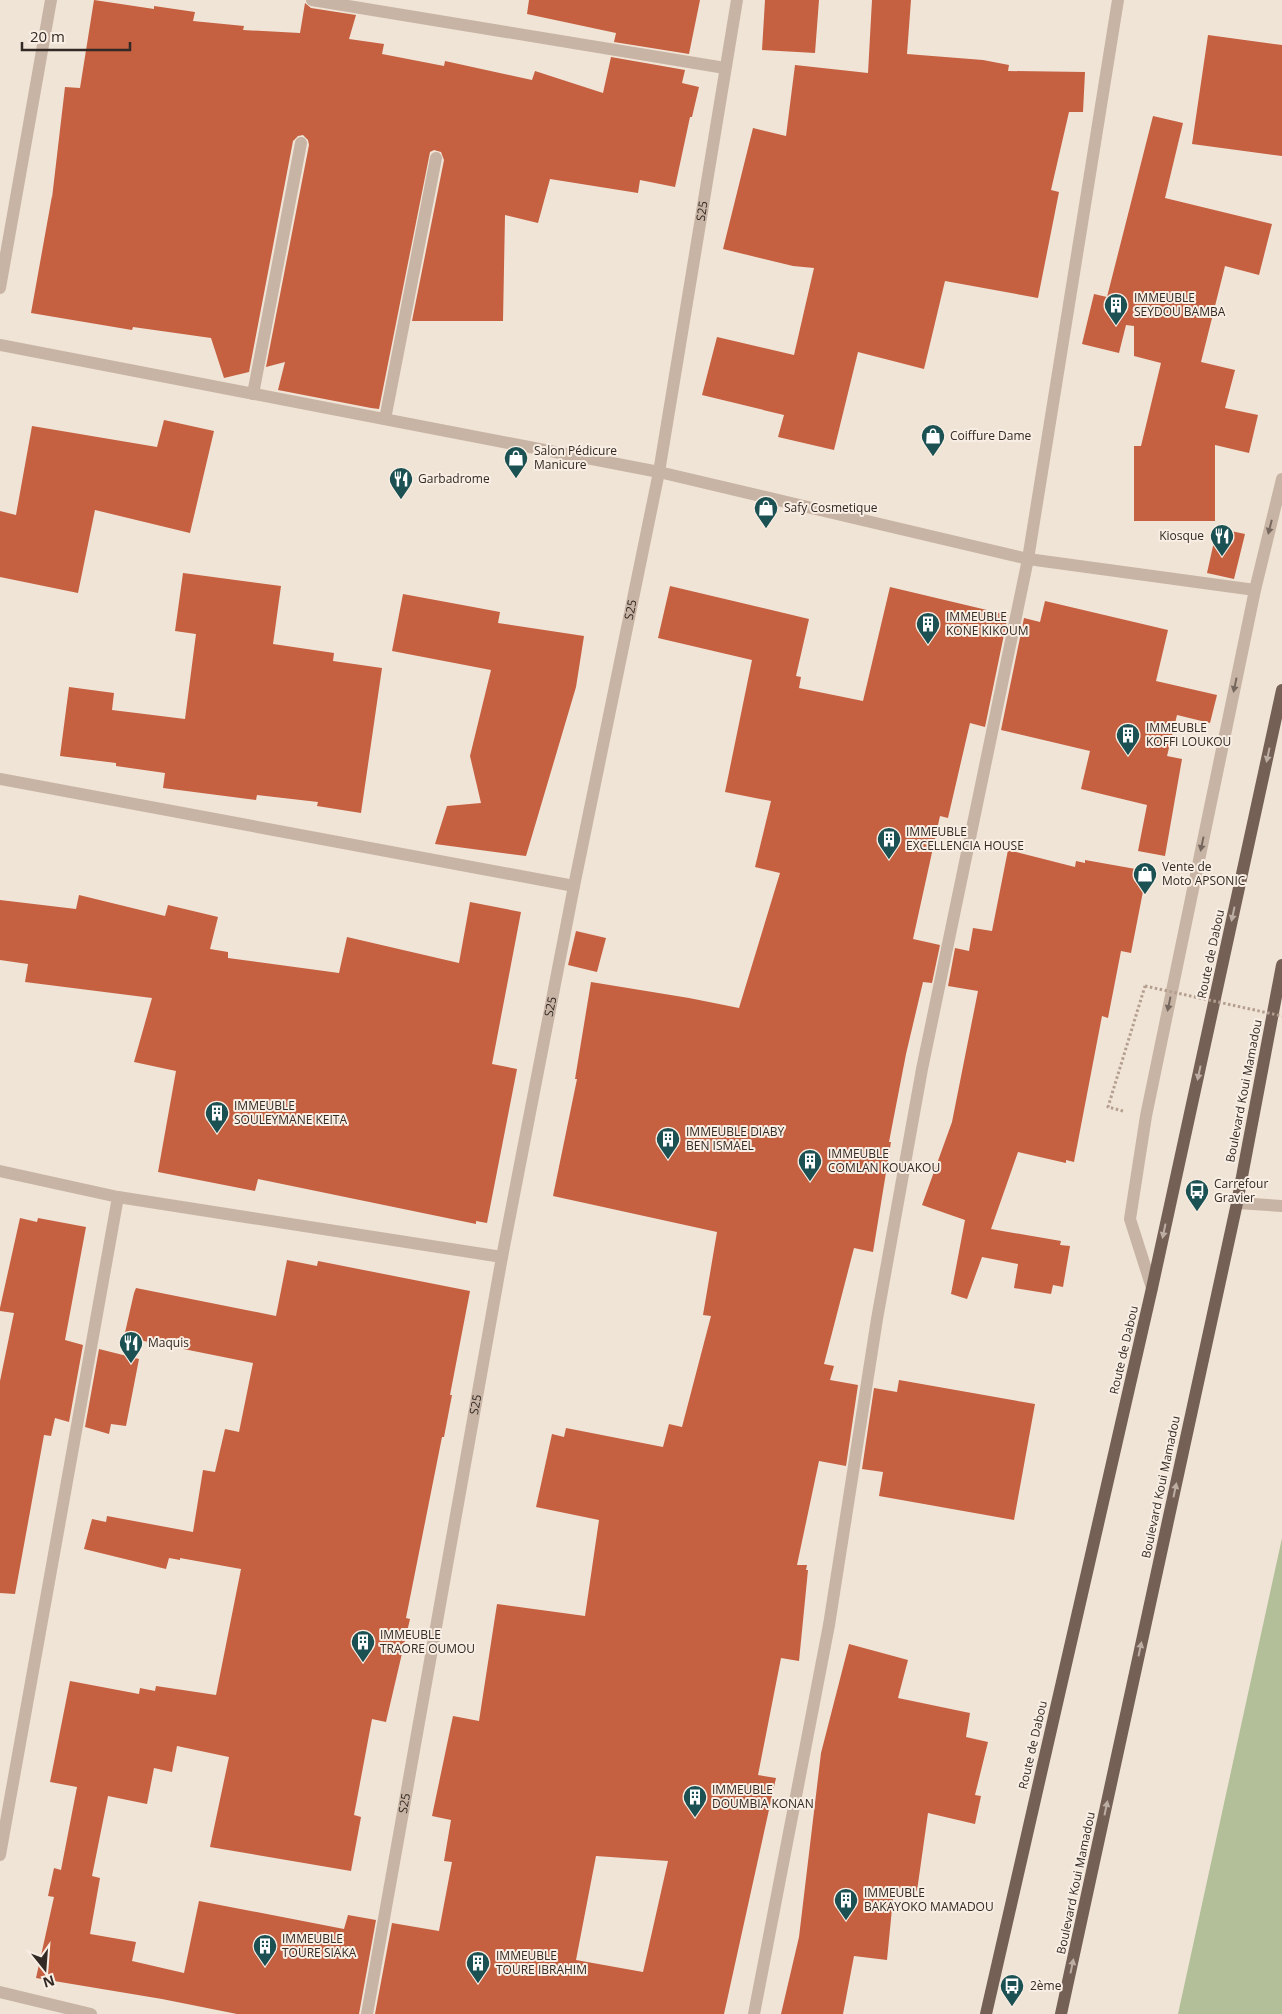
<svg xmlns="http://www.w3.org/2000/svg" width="1282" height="2014" viewBox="0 0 1282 2014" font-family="'Open Sans',sans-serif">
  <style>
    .green { fill: #b2bf98 }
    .building { fill: #c56041; fill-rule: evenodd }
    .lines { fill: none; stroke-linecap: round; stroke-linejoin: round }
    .path { stroke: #b49e8e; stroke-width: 3; stroke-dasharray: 2.5 2.5; stroke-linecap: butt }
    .minor { stroke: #c8b4a4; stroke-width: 12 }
    .major { stroke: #756056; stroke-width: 12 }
    .path-bridge { stroke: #b49e8e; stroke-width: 3; stroke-dasharray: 2.5 2.5; stroke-linecap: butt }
    .oneway { fill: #76685e }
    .oneway2 { fill: #bdaea4 }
    .labels { text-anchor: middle; stroke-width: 4; stroke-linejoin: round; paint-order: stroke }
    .street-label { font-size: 12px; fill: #332a25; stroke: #f8eee3 }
    .poi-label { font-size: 12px; fill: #332a25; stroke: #f8eee3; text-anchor: start }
  </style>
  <rect width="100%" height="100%" fill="#f0e4d7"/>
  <path class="green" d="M1282,1538V2014H1178Z"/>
  <path class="building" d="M94,0L154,9V6L195,12L193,21L244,26L243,30L300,33L305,3L311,8L356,15L349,39L384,44L382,54L444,66L445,61L532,80L535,71L603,93L611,57L685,70L682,83L699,87L692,117H690L675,187L640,180L638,193L550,179L538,223L505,215L503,321H412L444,160L441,152L434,150L430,152L379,409L371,408L278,390L285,362L266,367L309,145L308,140L303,135L298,136L293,141L249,372L224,378L211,338L133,327L132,330L31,313L52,196V198L65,87L80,88Z
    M529,0H700L689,54L614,42L616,33L527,14Z
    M765,0H819L815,53L762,50Z
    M872,0H911L907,54L983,60L1009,65L1008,71L1085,72L1083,112H1069L1051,190L1059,192L1038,298L945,281L924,369L858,352L834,450L778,437L784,415L702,395L717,337L794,355L814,268L793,266L723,249L753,128L786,136L795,65L868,73Z
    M1208,35L1282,45V156L1192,144Z
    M1153,116L1183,123L1165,198L1272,224L1259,275L1225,266L1201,362L1235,370L1225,408L1258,415L1249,453L1215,445V521H1134V446H1141L1161,363L1134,356V326L1126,325L1119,353L1082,344L1094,294L1107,297Z
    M164,420L214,431L190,533L95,510L78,593L0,577V511L16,515L32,426L157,447Z
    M1217,528L1245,534L1234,579L1207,573Z
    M183,573L281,586L273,644L334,653L333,661L382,668L361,813L317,806L318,802L257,795L256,800L163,788L165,773L116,766V763L60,756L69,687L114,693L112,710L185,719L196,634L175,631Z
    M670,586L809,619L796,676L801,677L799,688L863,701L890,587L1008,615L985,727L970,723L948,818L940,816L913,939L940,945L932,983L923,982L906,1054L889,1142H891L873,1252L854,1248L824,1364L834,1366L830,1380L858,1385L846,1466L819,1461L797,1565H807L806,1570H808L799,1661L781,1658L758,1775L776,1778L724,2014H375L392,1923L439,1931L452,1862L444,1861L451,1820L432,1816L453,1716L479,1721L497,1604L585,1616L599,1520L536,1507L552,1434L564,1437L566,1428L663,1447L669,1424L682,1427L711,1316L703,1315L717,1232L553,1196L577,1079H575L591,982L689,998L739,1008L780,873L755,867L771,801L725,792L752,660L658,638ZM596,1856L668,1861L643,1972L576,1960Z
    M403,594L500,612L498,623L584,636L576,687L526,856L435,844L447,806L481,803L470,756L491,670L392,651Z
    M1045,601L1168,630L1156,681L1217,695L1210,723L1177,715L1167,756L1182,759L1165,856L1138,851L1147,805L1081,789L1090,751L1001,730L1024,618L1040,622Z
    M1008,850L1075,867L1076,861L1085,863V860L1147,871L1131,953L1121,951L1108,1018L1102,1016L1074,1162L1066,1160V1163L1018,1152L991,1229L1061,1241L1060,1245L1070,1246L1063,1287L1053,1285L1051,1294L1014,1288L1018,1264L982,1257L967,1299L951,1294L965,1220L922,1205L952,1122L978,991L948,986L955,948L969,951L973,928L992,931Z
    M79,895L165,916L168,905L218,917L210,949L228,952V958L339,973L347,937L459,963L470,902L521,912L492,1064L517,1069L487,1223L476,1221V1224L258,1179L255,1191L158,1172L176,1071L134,1062L152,998L25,982L28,964L0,960V900L76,909Z
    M576,931L606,938L597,972L568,965Z
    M20,1218L37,1222L38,1218L86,1227L65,1340L83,1345L69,1422L55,1418L51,1436L44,1435L15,1594L0,1593V1381L14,1313L0,1311V1308Z
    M287,1260L317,1266L318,1261L470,1291L450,1395H452L444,1437H442L406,1618L410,1619L386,1722L372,1719L354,1815L361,1817L351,1871L210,1847L229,1757L177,1746L172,1772L154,1768L147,1804L108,1796L92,1876L100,1878L90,1934L136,1942L132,1961L184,1973L199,1901L344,1929L348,1915L376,1920L359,2014H237L162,1999L36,1978L54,1897L48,1896L54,1868L61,1870L77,1787L50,1782L70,1681L139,1694L140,1688L155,1691L156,1686L216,1695L241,1569L180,1558V1560L169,1558L166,1569L84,1549L92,1519L106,1522L107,1516L193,1532L203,1470L215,1472L225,1429L239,1432L253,1363L124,1337L134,1293L136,1288L276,1316Z
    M99,1349L139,1359L126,1426L111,1424L109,1434L85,1427Z
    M899,1380L1035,1404L1014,1520L879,1496L883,1472L862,1469L874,1388L897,1392Z
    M849,1644L908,1660L898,1698L970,1713L966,1737L988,1742L975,1795L981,1796L975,1824L928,1813L917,1891L894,1888L887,1960L854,1956L843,2014H781L799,1937L821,1753Z"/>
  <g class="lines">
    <path class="path" d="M1123,1111L1108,1107L1145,986"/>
    <g class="minor">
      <path d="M312,0L725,68"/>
      <path d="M0,288L51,0"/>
      <path d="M0,345L659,472L1028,559L1255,590"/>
      <path d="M253,394L301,143"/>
      <path d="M385,419L436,158"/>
      <path d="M0,779L574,886"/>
      <path d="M0,1171L118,1197L502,1257"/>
      <path d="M1237,1203L1282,1206"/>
      <path d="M1152,1288L1130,1219L1146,1116L1255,590L1282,479"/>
      <path d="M0,1855L118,1197"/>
      <path d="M0,1992L91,2014"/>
      <path id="s1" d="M367,2014L502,1257L574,886L659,472L737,0"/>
      <path d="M754,2014L829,1625L877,1319L922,1069L1028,559L1118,0"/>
    </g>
    <path class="major" d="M986,2014L1152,1288L1282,690
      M1061,2014L1237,1203L1282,965"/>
    <path class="path-bridge" d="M1145,986L1282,1016"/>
  </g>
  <defs><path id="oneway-solid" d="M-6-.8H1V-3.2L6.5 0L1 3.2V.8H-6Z" transform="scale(1.25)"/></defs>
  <g class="oneway">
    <use href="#oneway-solid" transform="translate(1270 527) rotate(104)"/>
    <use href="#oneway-solid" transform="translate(1235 685) rotate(102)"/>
    <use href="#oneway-solid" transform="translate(1202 844) rotate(102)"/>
    <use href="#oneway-solid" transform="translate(1169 1004) rotate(102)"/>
  </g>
  <g class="oneway2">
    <use href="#oneway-solid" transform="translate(1268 755) rotate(102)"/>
    <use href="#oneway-solid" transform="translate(1233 914) rotate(102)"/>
    <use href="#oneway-solid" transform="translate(1199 1073) rotate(102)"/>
    <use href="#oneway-solid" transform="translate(1164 1231) rotate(102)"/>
    <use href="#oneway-solid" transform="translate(1175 1490) rotate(-78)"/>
    <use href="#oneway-solid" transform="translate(1140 1649) rotate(-78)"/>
    <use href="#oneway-solid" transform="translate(1106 1808) rotate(-78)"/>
    <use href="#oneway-solid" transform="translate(1072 1966) rotate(-78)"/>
  </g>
  <defs>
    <g id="building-pin" transform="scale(1.25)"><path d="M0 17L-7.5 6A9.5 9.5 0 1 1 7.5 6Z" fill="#1c5154" stroke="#f8eee3"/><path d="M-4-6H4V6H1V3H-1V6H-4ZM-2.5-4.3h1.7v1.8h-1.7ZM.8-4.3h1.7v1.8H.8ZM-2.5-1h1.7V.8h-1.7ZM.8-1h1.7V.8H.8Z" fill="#fff"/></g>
    <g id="shop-pin" transform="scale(1.25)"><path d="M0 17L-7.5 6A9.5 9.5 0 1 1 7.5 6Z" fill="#1c5154" stroke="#f8eee3"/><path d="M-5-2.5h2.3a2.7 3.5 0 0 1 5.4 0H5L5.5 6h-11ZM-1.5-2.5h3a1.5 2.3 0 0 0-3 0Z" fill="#fff"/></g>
    <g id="restaurant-pin" transform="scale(1.25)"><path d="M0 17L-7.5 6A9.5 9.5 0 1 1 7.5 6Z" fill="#1c5154" stroke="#f8eee3"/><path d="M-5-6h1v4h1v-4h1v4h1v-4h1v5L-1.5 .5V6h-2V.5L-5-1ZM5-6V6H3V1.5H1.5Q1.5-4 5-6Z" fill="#fff"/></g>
    <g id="bus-pin" transform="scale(1.25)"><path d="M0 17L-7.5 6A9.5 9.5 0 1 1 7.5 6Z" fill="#1c5154" stroke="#f8eee3"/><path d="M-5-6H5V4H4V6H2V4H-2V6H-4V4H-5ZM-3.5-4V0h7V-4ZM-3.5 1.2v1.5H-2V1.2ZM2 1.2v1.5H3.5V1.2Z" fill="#fff"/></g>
  </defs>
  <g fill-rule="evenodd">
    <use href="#building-pin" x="1116" y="305"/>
    <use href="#shop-pin" x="933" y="436"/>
    <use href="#shop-pin" x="516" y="458"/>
    <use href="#restaurant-pin" x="401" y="479"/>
    <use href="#shop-pin" x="766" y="508"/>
    <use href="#restaurant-pin" x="1222" y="536"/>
    <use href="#building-pin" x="928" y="624"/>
    <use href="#building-pin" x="1128" y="735"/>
    <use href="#building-pin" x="889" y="839"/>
    <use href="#shop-pin" x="1145" y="874"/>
    <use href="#building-pin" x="217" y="1113"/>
    <use href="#building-pin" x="668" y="1139"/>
    <use href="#building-pin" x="810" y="1161"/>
    <use href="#bus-pin" x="1197" y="1191"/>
    <use href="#restaurant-pin" x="131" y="1343"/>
    <use href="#building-pin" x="363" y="1642"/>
    <use href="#building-pin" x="695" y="1797"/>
    <use href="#building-pin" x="846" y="1900"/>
    <use href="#building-pin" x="265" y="1946"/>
    <use href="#building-pin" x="478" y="1963"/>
    <use href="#bus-pin" x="1012" y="1986"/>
  </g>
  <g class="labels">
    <g class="street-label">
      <text dy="4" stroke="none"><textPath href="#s1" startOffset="1834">S25</textPath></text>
      <text dy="4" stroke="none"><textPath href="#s1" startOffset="1429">S25</textPath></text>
      <text transform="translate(1211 954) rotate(-78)" y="4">Route de Dabou</text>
      <text dy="4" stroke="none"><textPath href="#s1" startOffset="1024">S25</textPath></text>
      <text transform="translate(1244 1091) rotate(-79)" y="4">Boulevard Koui Mamadou</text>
      <text transform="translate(1124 1350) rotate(-77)" y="4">Route de Dabou</text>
      <text dy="4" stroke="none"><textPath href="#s1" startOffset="619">S25</textPath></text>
      <text transform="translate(1161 1487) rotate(-78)" y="4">Boulevard Koui Mamadou</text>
      <text transform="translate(1033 1745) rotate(-77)" y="4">Route de Dabou</text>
      <text dy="4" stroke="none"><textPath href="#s1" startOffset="214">S25</textPath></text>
      <text transform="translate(1076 1883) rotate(-78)" y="4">Boulevard Koui Mamadou</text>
    </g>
    <g class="poi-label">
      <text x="1134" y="302">IMMEUBLE<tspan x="1134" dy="14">SEYDOU BAMBA</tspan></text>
      <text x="950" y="440">Coiffure Dame</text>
      <text x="534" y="455">Salon Pédicure<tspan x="534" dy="14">Manicure</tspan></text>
      <text x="418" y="483">Garbadrome</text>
      <text x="784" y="512">Safy Cosmetique</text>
      <text x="1204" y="540" text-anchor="end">Kiosque</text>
      <text x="946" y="621">IMMEUBLE<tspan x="946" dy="14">KONE KIKOUM</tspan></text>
      <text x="1146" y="732">IMMEUBLE<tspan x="1146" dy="14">KOFFI LOUKOU</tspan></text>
      <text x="906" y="836">IMMEUBLE<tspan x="906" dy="14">EXCELLENCIA HOUSE</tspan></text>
      <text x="1162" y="871">Vente de<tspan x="1162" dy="14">Moto APSONIC</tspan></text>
      <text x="234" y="1110">IMMEUBLE<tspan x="234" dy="14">SOULEYMANE KEITA</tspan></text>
      <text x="686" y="1136">IMMEUBLE DIABY<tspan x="686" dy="14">BEN ISMAEL</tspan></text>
      <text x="828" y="1158">IMMEUBLE<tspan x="828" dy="14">COMLAN KOUAKOU</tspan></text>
      <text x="1214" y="1188">Carrefour<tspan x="1214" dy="14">Gravier</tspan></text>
      <text x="148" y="1347">Maquis</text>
      <text x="380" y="1639">IMMEUBLE<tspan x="380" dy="14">TRAORE OUMOU</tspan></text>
      <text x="712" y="1794">IMMEUBLE<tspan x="712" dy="14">DOUMBIA KONAN</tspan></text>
      <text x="864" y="1897">IMMEUBLE<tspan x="864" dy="14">BAKAYOKO MAMADOU</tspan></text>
      <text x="282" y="1943">IMMEUBLE<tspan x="282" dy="14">TOURE SIAKA</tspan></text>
      <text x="496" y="1960">IMMEUBLE<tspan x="496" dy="14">TOURE IBRAHIM</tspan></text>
      <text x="1030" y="1990">2ème</text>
    </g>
  </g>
  <g transform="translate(45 1969) rotate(163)" stroke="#f8eee3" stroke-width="4" paint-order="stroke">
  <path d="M0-4L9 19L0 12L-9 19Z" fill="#332a25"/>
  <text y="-8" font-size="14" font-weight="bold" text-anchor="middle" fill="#332a25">N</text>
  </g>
  <path d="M22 42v8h108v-8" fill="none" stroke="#332a25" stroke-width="2.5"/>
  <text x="30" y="42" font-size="15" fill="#332a25" stroke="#f8eee3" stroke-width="4" paint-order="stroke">20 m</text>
</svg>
